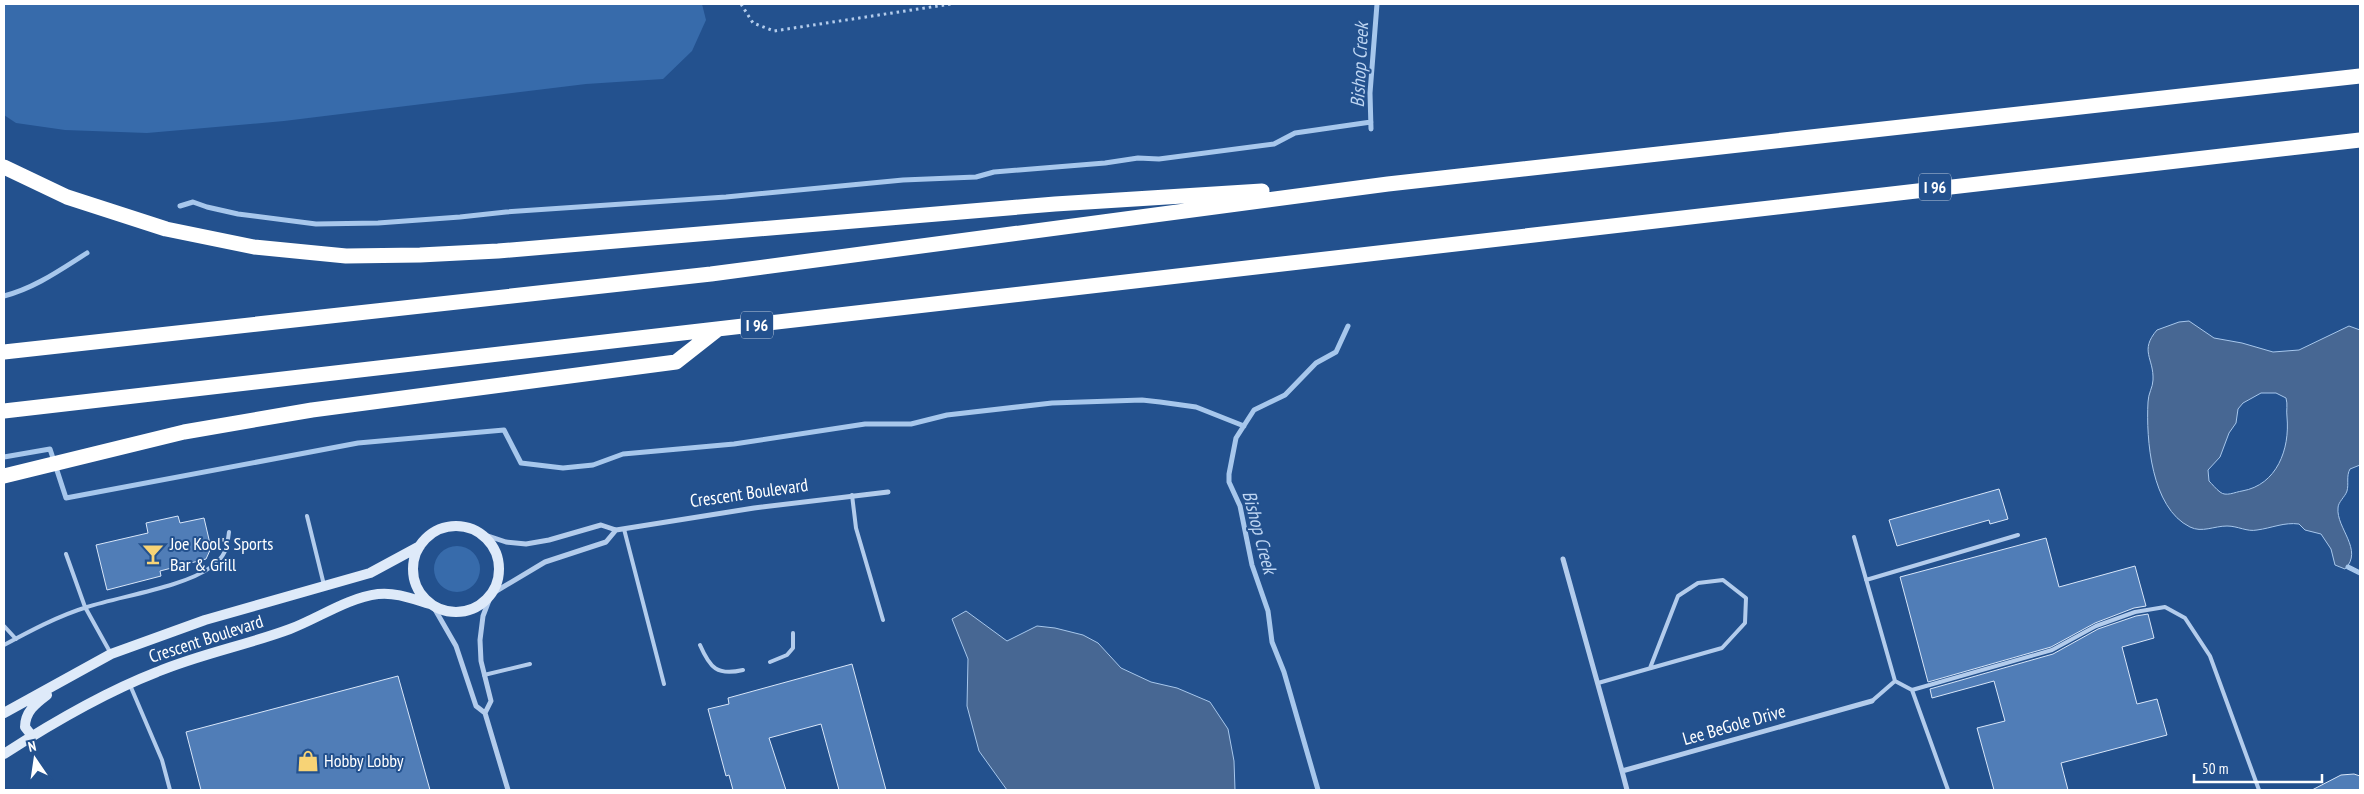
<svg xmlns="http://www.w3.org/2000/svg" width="2364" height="794" viewBox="0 0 2364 794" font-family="'PT Sans Narrow',sans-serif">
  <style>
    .green { fill: #376bab }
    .water { fill: #476793; stroke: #a7c7ec; fill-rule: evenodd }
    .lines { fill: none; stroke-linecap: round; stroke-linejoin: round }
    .stream { stroke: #a7c7ec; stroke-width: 5 }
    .building { fill: #507db7; stroke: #d8e6f9 }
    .path { stroke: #b3ccec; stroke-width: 3; stroke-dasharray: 2.5 4; stroke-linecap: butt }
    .lane { stroke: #b3ccec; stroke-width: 4 }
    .street { stroke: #b3ccec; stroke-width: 5 }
    .secondary { stroke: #deeaf9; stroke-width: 10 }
    .highway { stroke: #fff; stroke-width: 15 }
    .labels { text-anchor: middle; stroke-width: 4; stroke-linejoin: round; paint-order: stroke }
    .shield { fill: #23518e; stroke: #bdcbdd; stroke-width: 1 }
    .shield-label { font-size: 16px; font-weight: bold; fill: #fff }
    .street-label { font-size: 18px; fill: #fff; stroke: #23518e }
    .poi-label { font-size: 18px; fill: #fff; stroke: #23518e; text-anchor: start }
    .water-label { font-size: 19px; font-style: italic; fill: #bfd6f3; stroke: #23518e }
  </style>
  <rect width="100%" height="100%" fill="#23518e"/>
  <path class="green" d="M4,4H702L706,20L692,51L663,79L586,84L284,121L147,133L65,130L16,123L4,115Z
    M434 569a23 23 0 1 1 46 0a23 23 0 1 1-46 0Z"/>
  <path class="water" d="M2189,321L2214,338L2242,343L2273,352L2299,350L2349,326L2360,330V465L2350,469C2346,476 2349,484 2347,491C2345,497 2338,502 2338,508C2336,528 2364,550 2345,569L2335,565L2331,549L2321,534L2305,530L2299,524C2284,522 2272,528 2257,530C2247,532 2238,526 2227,526C2214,526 2202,533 2190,527C2151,508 2146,439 2148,402C2148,394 2153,387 2153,380C2154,358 2139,351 2157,330L2179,322ZM2261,393H2276L2286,398C2288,405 2286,410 2287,417C2290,449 2277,485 2242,491C2235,492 2226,497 2220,492C2216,489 2212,484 2209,481L2208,470L2220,457L2229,433L2236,423L2238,409L2243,403Z
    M966,611L1007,641L1037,626L1055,628L1083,635L1098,643L1121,668L1151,682L1177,688L1210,702L1228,729L1234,761L1235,790H1007L979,751L967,706L968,659L952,619Z"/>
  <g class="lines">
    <path class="stream" d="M1371,129L1370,93L1377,4
      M180,206L193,202L207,207L238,214L316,224L378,223L460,217L506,212L726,197L903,180L976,177L994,172L1105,163L1138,158L1159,159L1274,144L1295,133L1371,122
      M4,296C35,288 60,270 87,253
      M4,457L50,449L66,498L358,443L504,430L521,463L563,468L593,465L623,454L734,444L865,424H911L947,415L1052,403L1142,400L1160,402L1196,407L1244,426
      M2348,567L2360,573
      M1318,790L1284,672L1272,642L1268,611L1252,565L1240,506L1229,482V474L1236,438L1254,410L1285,395L1316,363L1336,352L1348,326"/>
  </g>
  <path class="building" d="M1999,489L2008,519L1990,524L1989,520L1897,546L1889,520Z
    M178,516L180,523L204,518L211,548L206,559L160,571L161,576L107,590L96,545L148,533L146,523Z
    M2046,538L2059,587L2135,566L2146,606L2134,608L2095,623L2051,647L1928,682L1900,577Z
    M2148,614L2154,638L2122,647L2137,704L2157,699L2167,735L2061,763L2068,790H1994L1977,728L2005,721L1994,681L1932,698L1930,689L2053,654L2098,629L2136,616Z
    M852,664L886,790H839L821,724L769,738L786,790H733L729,775L726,776L708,709L729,704L728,698Z
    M398,676L430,790H201L186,732Z
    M2354,774L2360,776V790H2312L2341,775Z"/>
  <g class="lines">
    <path class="path" d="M741,4L753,23L774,31L951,4"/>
    <path class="lane" d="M852,495L856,528L883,620
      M307,516L324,585
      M624,529L664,684
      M1854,537L1895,681
      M66,554L85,607L110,652
      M1866,580L2018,535
      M4,626L16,639
      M4,645C30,631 58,616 87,607C121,596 184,587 211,567C225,557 227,549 229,532
      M700,645C710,668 717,676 743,670
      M770,662L787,655L793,648V633
      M484,675L530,664
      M1598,683L1722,648L1745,623L1746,598L1723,580L1698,583L1678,596L1650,668
      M130,685L162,760L170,790
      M1912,690L1948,790
      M1872,701L1895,681L1912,690L2052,650L2096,626L2135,612L2165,607L2185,618L2210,656L2259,790"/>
    <path class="street" d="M482,534L506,542L526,544L549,540L601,525L616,530L754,508L888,492
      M1563,559L1622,771
      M493,593L545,562L606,542L616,530
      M433,606L456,646L476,706L485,713L508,790
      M485,713L491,701L481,661L480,640L483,616L491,595
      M1627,790L1622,771L1872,701"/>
    <path class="secondary" d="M413 569a43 43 0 1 1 86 0a43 43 0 1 1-86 0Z
      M4,713L111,654L205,620L370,573L420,546
      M32,736L25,727C25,712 35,704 47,695
      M4,754C52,723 103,693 157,672C200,654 247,645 290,629C319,618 347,598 378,594C396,592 413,599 430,604"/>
    <path class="highway" d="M4,167L67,197L166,229L254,247L346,256L420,255L498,251L1055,204L1262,191
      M4,352L711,274L1388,184L2360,76
      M4,411L2360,140
      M4,476L184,432L312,410L676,362L718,329"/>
  </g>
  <defs>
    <g id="bar-bare" transform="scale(1.725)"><path d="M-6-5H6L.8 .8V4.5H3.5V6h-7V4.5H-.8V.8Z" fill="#f7d376" stroke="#23518e" stroke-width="2.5" paint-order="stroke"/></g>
    <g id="shop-bare" transform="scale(1.725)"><path d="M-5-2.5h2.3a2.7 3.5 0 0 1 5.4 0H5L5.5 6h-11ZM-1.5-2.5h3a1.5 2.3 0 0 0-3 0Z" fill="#f7d376" stroke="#23518e" stroke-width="2.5" paint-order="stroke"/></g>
  </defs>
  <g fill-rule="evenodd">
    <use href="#bar-bare" x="153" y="554"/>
    <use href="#shop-bare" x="308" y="761"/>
  </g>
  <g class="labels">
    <g class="shield">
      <rect x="1919" y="173.5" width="32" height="27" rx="4"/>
      <rect x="741" y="311.5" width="32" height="27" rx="4"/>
    </g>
    <g class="shield-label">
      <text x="1935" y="193">I 96</text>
      <text x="757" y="331">I 96</text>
    </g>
    <g class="street-label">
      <text transform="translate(749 493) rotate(-8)" y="6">Crescent Boulevard</text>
      <text transform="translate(206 639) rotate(-18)" y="6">Crescent Boulevard</text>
      <text transform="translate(1734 725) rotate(-16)" y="6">Lee BeGole Drive</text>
    </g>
    <g class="poi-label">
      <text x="170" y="550">Joe Kool's Sports<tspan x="170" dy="21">Bar &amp; Grill</tspan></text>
      <text x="324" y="767">Hobby Lobby</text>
    </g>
    <g class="water-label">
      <text transform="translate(1359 65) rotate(-87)" y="7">Bishop Creek</text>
      <text transform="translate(1260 532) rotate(75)" y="7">Bishop Creek</text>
    </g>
  </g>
  <rect width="2364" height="794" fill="none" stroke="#ffffff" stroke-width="10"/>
  <g transform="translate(35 759) rotate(347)" stroke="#23518e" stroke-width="4" paint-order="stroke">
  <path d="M0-4L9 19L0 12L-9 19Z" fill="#ffffff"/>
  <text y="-8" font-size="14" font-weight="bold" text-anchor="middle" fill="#ffffff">N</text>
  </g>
  <path d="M2194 774v8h128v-8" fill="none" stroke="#ffffff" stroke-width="2.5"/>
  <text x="2202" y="774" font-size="15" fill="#ffffff" stroke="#23518e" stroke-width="4" paint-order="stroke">50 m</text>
</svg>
